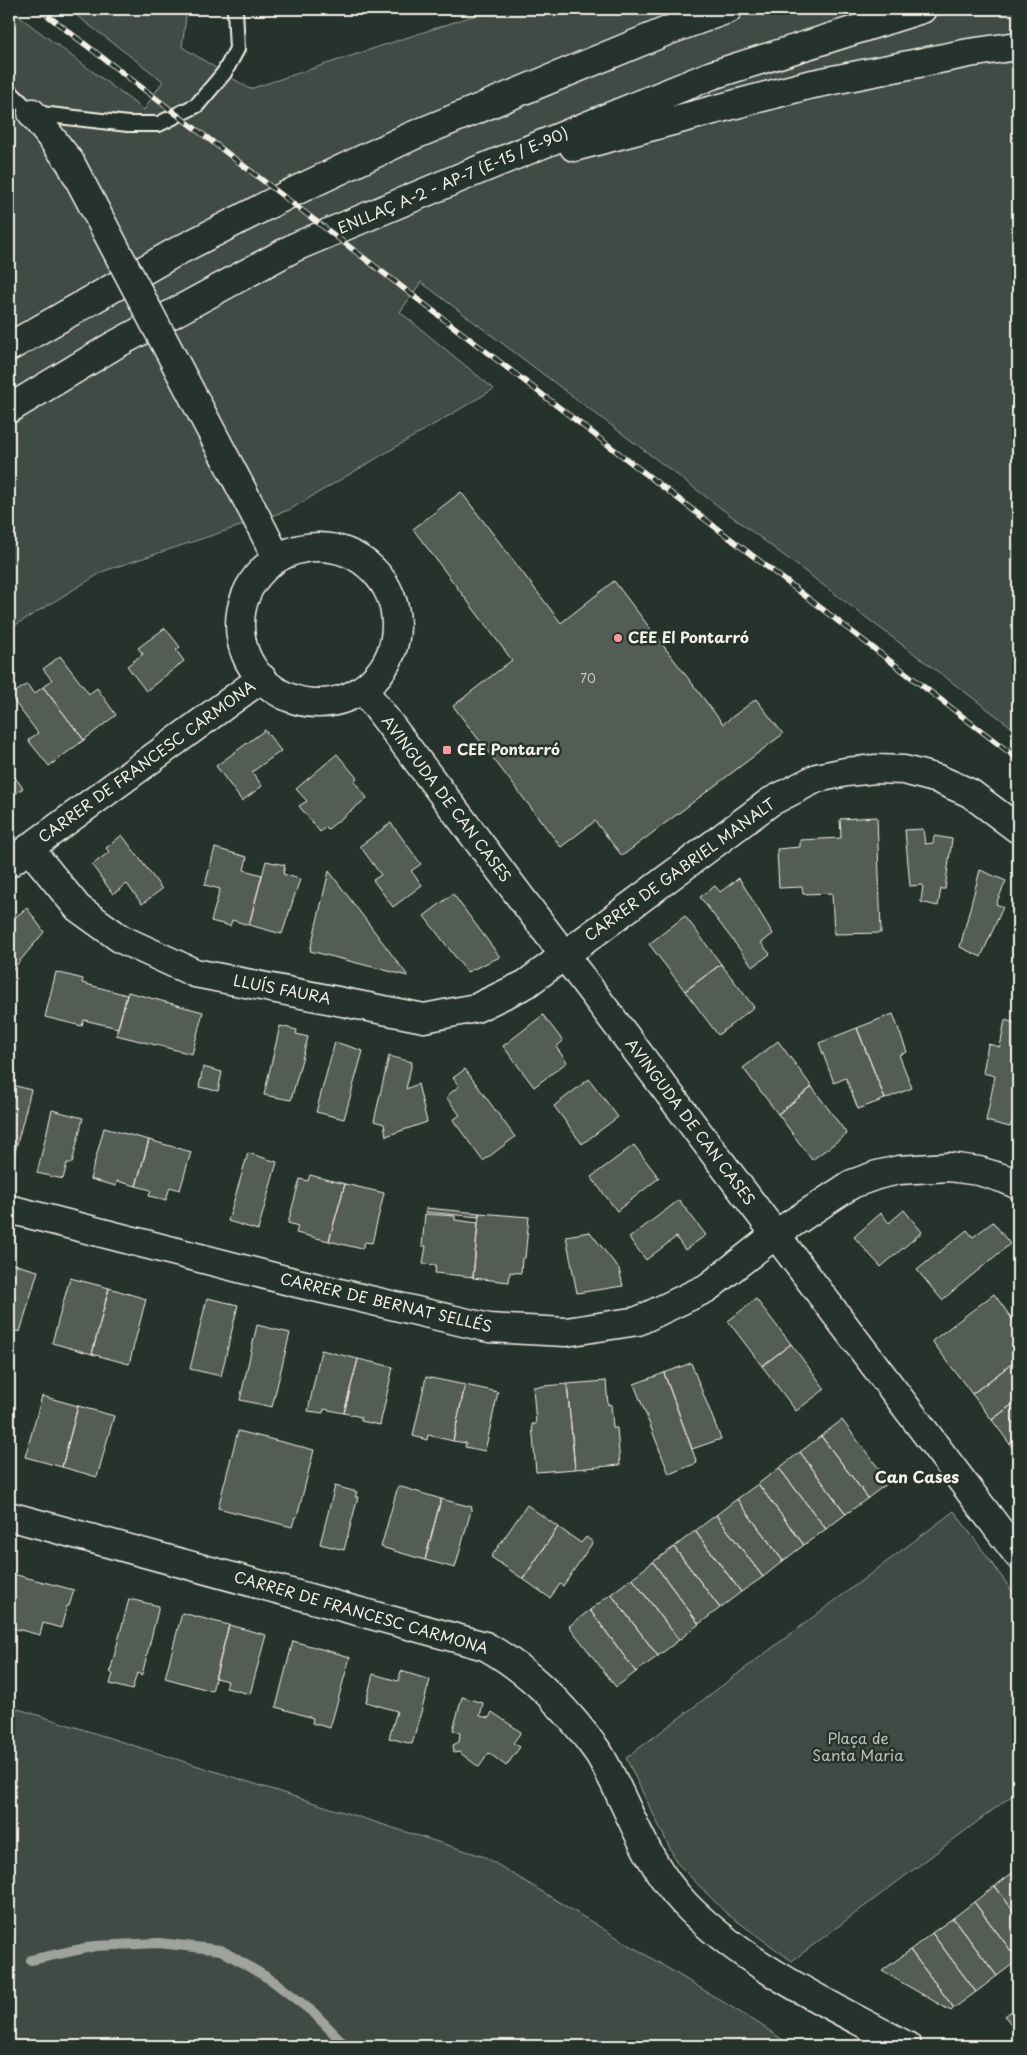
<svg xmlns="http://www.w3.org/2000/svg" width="1027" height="2055" viewBox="0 0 1027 2055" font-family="'Playpen Sans',sans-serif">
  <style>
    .green { fill: #414b45; stroke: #9a9e96 }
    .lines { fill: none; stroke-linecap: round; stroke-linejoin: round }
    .stream { stroke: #9fa39b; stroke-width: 10 }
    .building { fill: #525c55; stroke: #f4f1e8 }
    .lane-casing { stroke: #f4f1e8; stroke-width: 18 }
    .street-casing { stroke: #f4f1e8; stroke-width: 31 }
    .highway-casing { stroke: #f4f1e8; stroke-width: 31 }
    .lane { stroke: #26332d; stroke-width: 14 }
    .street { stroke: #26332d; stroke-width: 28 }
    .highway { stroke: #26332d; stroke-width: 28 }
    .rail-casing { stroke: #f4f1e8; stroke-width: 5.5 }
    .rail { stroke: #26332d; stroke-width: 4; stroke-dasharray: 11; stroke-linecap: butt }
    .street-bridge-casing { stroke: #f4f1e8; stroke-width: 31; stroke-linecap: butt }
    .street-bridge { stroke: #26332d; stroke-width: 28 }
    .poi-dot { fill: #ff9aa2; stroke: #26332d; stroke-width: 2 }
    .labels { text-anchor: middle; stroke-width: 5; stroke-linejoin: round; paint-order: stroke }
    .number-label { font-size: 12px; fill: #ccccc3 }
    .street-label { font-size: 15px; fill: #f4f1e8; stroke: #26332d }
    .poi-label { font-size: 15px; font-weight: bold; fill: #f4f1e8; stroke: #26332d; text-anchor: start }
    .park-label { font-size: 15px; fill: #bebfb7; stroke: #26332d }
    .neighbourhood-label { font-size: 16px; font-weight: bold; fill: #f4f1e8; stroke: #26332d }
  </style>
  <rect width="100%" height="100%" fill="#26332d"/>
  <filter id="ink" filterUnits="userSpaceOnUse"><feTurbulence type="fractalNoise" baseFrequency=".02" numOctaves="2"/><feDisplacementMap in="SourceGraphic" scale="10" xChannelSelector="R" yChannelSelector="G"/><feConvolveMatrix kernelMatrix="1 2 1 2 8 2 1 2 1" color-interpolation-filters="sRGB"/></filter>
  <g filter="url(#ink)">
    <path class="green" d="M9,9L144,110L163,81L68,9H187L182,47L250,89L494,9H1018V732L421,282L400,312L494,389L289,510L104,571L9,629Z
      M954,1511L1018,1599V1791L792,1961L726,1913L677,1863L626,1758Z
      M9,1706L485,1857L761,2025L792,2046H9Z"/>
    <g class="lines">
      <path class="stream" d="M31,1960L95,1946L159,1943L221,1950L273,1981L314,2013L346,2046"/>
    </g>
    <path class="building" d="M461,492L561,623L614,581L723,724L756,699L783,734L622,856L595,821L561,847L453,706L512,660L413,529Z
      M165,628L180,647L176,650L184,661L146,691L127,666L143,654L138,648Z
      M60,656L89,694L97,688L116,715L84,740L43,687L52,680L43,669Z
      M27,684L34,694L43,687L84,740L49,766L28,740L38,733L10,696Z
      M265,730L281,751L252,772L262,786L242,801L216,766Z
      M337,754L357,778L354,781L367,798L328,829L326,827L320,832L299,806L307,801L296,789Z
      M9,770L23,788L9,799Z
      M877,817L881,933L834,934L832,893L803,894L802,887L779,888L777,849L800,847V840L841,838L840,819Z
      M391,823L421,864L411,871L422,885L393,907L373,880L381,875L360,846Z
      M923,829L925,844L933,843L934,836L952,839L945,889H941L938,906L921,902L923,885L910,886L905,830Z
      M122,835L162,889L142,904L127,884L113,894L92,865L109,852L106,848Z
      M215,848L247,857L244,870L262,875L249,925L232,920L230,926L211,921L220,889L205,885Z
      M266,861L285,865L283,874L300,879L282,934L249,925Z
      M980,870L1006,881L996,904L1003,907L981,957L960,947Z
      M329,871L408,976L310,951Z
      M739,878L773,934L761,943L770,954L753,967L700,897L715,886L720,892Z
      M453,894L500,957L467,972L424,916Z
      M27,908L44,932L9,974V922Z
      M685,916L721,964L685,991L649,944Z
      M721,964L754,1007L718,1035L685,991Z
      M56,972L83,979L82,983L127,995L118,1028L84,1020L82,1026L45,1017Z
      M128,992L203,1012L192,1054L116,1035Z
      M893,1014L907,1052L899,1055L912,1088L885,1099L857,1028Z
      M543,1015L563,1041L556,1047L567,1062L534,1087L503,1046Z
      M1005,1020L1018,1024V1105L1010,1127L986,1121L995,1076L983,1073L988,1044L1000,1047Z
      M280,1026L297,1030L296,1034L308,1037L291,1100L264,1095Z
      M857,1028L885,1099L858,1109L846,1078L834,1083L819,1043Z
      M778,1041L812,1087L778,1114L743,1068Z
      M335,1042L363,1051L344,1119L316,1112Z
      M389,1056L412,1062L406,1089L418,1084L427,1122L386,1136L384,1124L374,1121Z
      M203,1067L222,1072L218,1091L199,1087Z
      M465,1069L515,1137L483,1161L453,1120L460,1115L446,1097L459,1086L453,1078Z
      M589,1079L618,1117L582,1144L554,1106Z
      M9,1084L31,1090L11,1167L9,1166Z
      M812,1087L847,1134L812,1160L778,1114Z
      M52,1110L83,1118L72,1163H67L63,1179L37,1173Z
      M104,1128L149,1140L136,1186L117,1181L116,1186L90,1179Z
      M149,1140L191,1152L180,1190L170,1187L166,1200L149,1196L151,1190L136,1186Z
      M634,1145L659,1178L617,1211L591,1177Z
      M248,1153L277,1162L258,1230L228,1221Z
      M310,1175L345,1184L329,1241L296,1233L298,1226L288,1223L300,1179L308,1181Z
      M345,1184L384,1193L372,1243L365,1242L362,1249L329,1241Z
      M679,1200L706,1235L685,1250L676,1237L646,1260L629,1238Z
      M426,1208L479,1213V1217L426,1212Z
      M904,1210L922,1232L881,1267L854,1237L881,1213L889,1223Z
      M479,1213L529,1217L525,1258H522L521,1273L510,1272L509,1282L473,1278Z
      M425,1214L455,1216V1220L478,1223L473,1277L435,1273L436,1265L423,1264L426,1246H422Z
      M993,1222L1010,1244L942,1300L917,1270L967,1230L973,1237Z
      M590,1232L619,1269L623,1286L577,1293L566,1236Z
      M9,1263L38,1271L20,1332L9,1329Z
      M70,1278L109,1288L92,1354L52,1343Z
      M109,1288L146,1299L129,1364L92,1354Z
      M994,1294L1018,1327V1359L972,1394L932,1341Z
      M207,1298L238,1305L221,1376L190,1369Z
      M756,1299L791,1344L762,1366L728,1321Z
      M257,1325L290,1333L272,1407L240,1400Z
      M791,1344L825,1389L796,1411L762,1366Z
      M321,1350L358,1359L344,1413L324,1409L323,1413L308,1411Z
      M358,1359L393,1367L380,1425L361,1421V1417L344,1413Z
      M1018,1359V1400L992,1420L972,1394Z
      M691,1363L721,1439L692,1449L664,1373Z
      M664,1373L697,1463L669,1474L634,1384Z
      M426,1377L465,1385L453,1441L428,1435L427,1440L413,1436Z
      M606,1381L608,1405L611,1404L613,1428H617L620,1465L575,1469L567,1384Z
      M567,1384L575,1469L536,1472L532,1424H536L533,1387Z
      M465,1385L498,1392L485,1451L465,1447L466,1443L453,1441Z
      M42,1396L78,1406L62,1467L25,1457Z
      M1018,1400V1455L992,1420Z
      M78,1406L114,1416L97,1477L62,1467Z
      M842,1420L889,1482L868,1498L821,1436Z
      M238,1431L314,1450L297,1517H295L292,1527L218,1508Z
      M821,1436L868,1498L846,1514L800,1452Z
      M800,1452L846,1514L826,1529L779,1468Z
      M779,1468L826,1529L804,1545L758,1484Z
      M758,1484L804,1545L783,1561L737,1499Z
      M335,1486L357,1492L355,1497H358L344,1550L320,1544Z
      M398,1486L441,1499L425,1560L381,1547Z
      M441,1499L472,1507L455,1568L425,1560Z
      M737,1499L783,1561L763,1577L716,1515Z
      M527,1505L558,1527L523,1579L491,1557Z
      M716,1515L763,1577L741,1592L695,1531Z
      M558,1527L581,1543L586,1537L593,1542L563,1586L560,1584L550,1598L523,1579Z
      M695,1531L741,1592L720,1608L674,1547Z
      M674,1547L720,1608L699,1624L653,1562Z
      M653,1562L699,1624L679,1640L632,1578Z
      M9,1573L74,1590L69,1606H67L61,1628L43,1623L40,1635L9,1627Z
      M632,1578L679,1640L658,1656L611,1594Z
      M611,1594L658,1656L636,1672L590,1610Z
      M129,1599L159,1606L142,1675L137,1673L132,1690L110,1684L113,1674L110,1672Z
      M590,1610L636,1672L616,1687L569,1626Z
      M182,1613L229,1625L212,1691L165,1678Z
      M229,1625L266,1635L250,1694L226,1688L228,1681L215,1678Z
      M293,1641L350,1657L330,1728L312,1723L313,1718L276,1707Z
      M401,1671L430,1680L412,1744L389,1738L397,1711L366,1702L373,1674L398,1681Z
      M462,1697L483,1703L480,1716L489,1718L492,1712L521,1732L513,1743L520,1747L506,1766L489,1753L479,1767L459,1752L454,1753L453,1745L459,1742L460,1733L453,1730Z
      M1016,1870L1018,1873V1917L995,1886Z
      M995,1886L1018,1917V1960L974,1902Z
      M974,1902L1018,1960L997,1976L953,1918Z
      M953,1918L997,1976L976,1992L932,1933Z
      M932,1933L976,1992L954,2008L910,1950Z
      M910,1950L954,2008L951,2011L882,1971Z
      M1018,2006V2034L1005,2016Z"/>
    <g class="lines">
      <g class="lane-casing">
        <path id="lane" d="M9,91L32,113L128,124H159L197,105L224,73L237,49L235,9"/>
      </g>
      <g class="street-casing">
        <path id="street" d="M32,113L70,162
          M251,507L277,558
          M240 625a78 78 0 1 1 156 0a78 78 0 1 1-156 0Z
          M363,689L1018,1555
          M29,848L78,908L121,939L195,973L424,1018L476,1008L526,984L770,802L817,778L846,772L876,769L904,770L938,779L970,793L1018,829
          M9,863L262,678
          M9,1209L297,1283L489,1328L566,1332L638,1321L707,1288L776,1234L852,1184L877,1175L899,1170L949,1167L979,1171L1005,1179L1018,1185
          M9,1516L485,1646C525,1668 558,1700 586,1736C591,1743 597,1750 601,1757C629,1806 645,1863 685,1904C745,1966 832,2006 907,2046"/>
      </g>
      <g class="highway-casing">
        <path id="highway" d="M574,147L808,85L969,53L1018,46
          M9,347L174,253L291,193L412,136L667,31L728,9
          M9,409L113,346L295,247L464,176L712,75L922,9"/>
      </g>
      <use href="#lane" class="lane"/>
      <use href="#street" class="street"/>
      <use href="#highway" class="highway"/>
      <g class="rail-casing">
        <path id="rail" d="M39,9L1018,759"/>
      </g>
      <use href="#rail" class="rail"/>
      <g class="street-bridge-casing">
        <path id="street-bridge" d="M70,162L251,507"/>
      </g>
      <use href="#street-bridge" class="street-bridge"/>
    </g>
  </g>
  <g class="poi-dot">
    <circle cx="618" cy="638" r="5"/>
    <rect x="442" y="745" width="10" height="10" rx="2.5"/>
  </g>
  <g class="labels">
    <g class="number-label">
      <text x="588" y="683">70</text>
    </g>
    <g class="street-label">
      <text transform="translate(453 181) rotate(-23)" y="5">ENLLAÇ A-2 - AP-7 (E-15 / E-90)</text>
      <text transform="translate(147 762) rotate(-36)" y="5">CARRER DE FRANCESC CARMONA</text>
      <text transform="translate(446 799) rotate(53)" y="5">AVINGUDA DE CAN CASES</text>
      <text transform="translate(680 870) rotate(-36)" y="5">CARRER DE GABRIEL MANALT</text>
      <text transform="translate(282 990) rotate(11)" y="5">LLUÍS FAURA</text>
      <text transform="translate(690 1122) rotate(53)" y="5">AVINGUDA DE CAN CASES</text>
      <text transform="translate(386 1303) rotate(13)" y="5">CARRER DE BERNAT SELLÉS</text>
      <text transform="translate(361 1613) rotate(16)" y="5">CARRER DE FRANCESC CARMONA</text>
    </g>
    <g class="poi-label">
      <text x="628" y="643">CEE El Pontarró</text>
      <text x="457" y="755">CEE Pontarró</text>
    </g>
    <g class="park-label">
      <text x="858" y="1744">Plaça de<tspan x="858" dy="17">Santa Maria</tspan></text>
    </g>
    <g class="neighbourhood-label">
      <text x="917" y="1483">Can Cases</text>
    </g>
  </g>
  <rect width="1027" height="2055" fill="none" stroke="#26332d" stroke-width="30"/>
  <rect x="15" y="15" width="997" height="2025" fill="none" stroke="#f4f1e8" stroke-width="2" filter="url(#ink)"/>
</svg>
